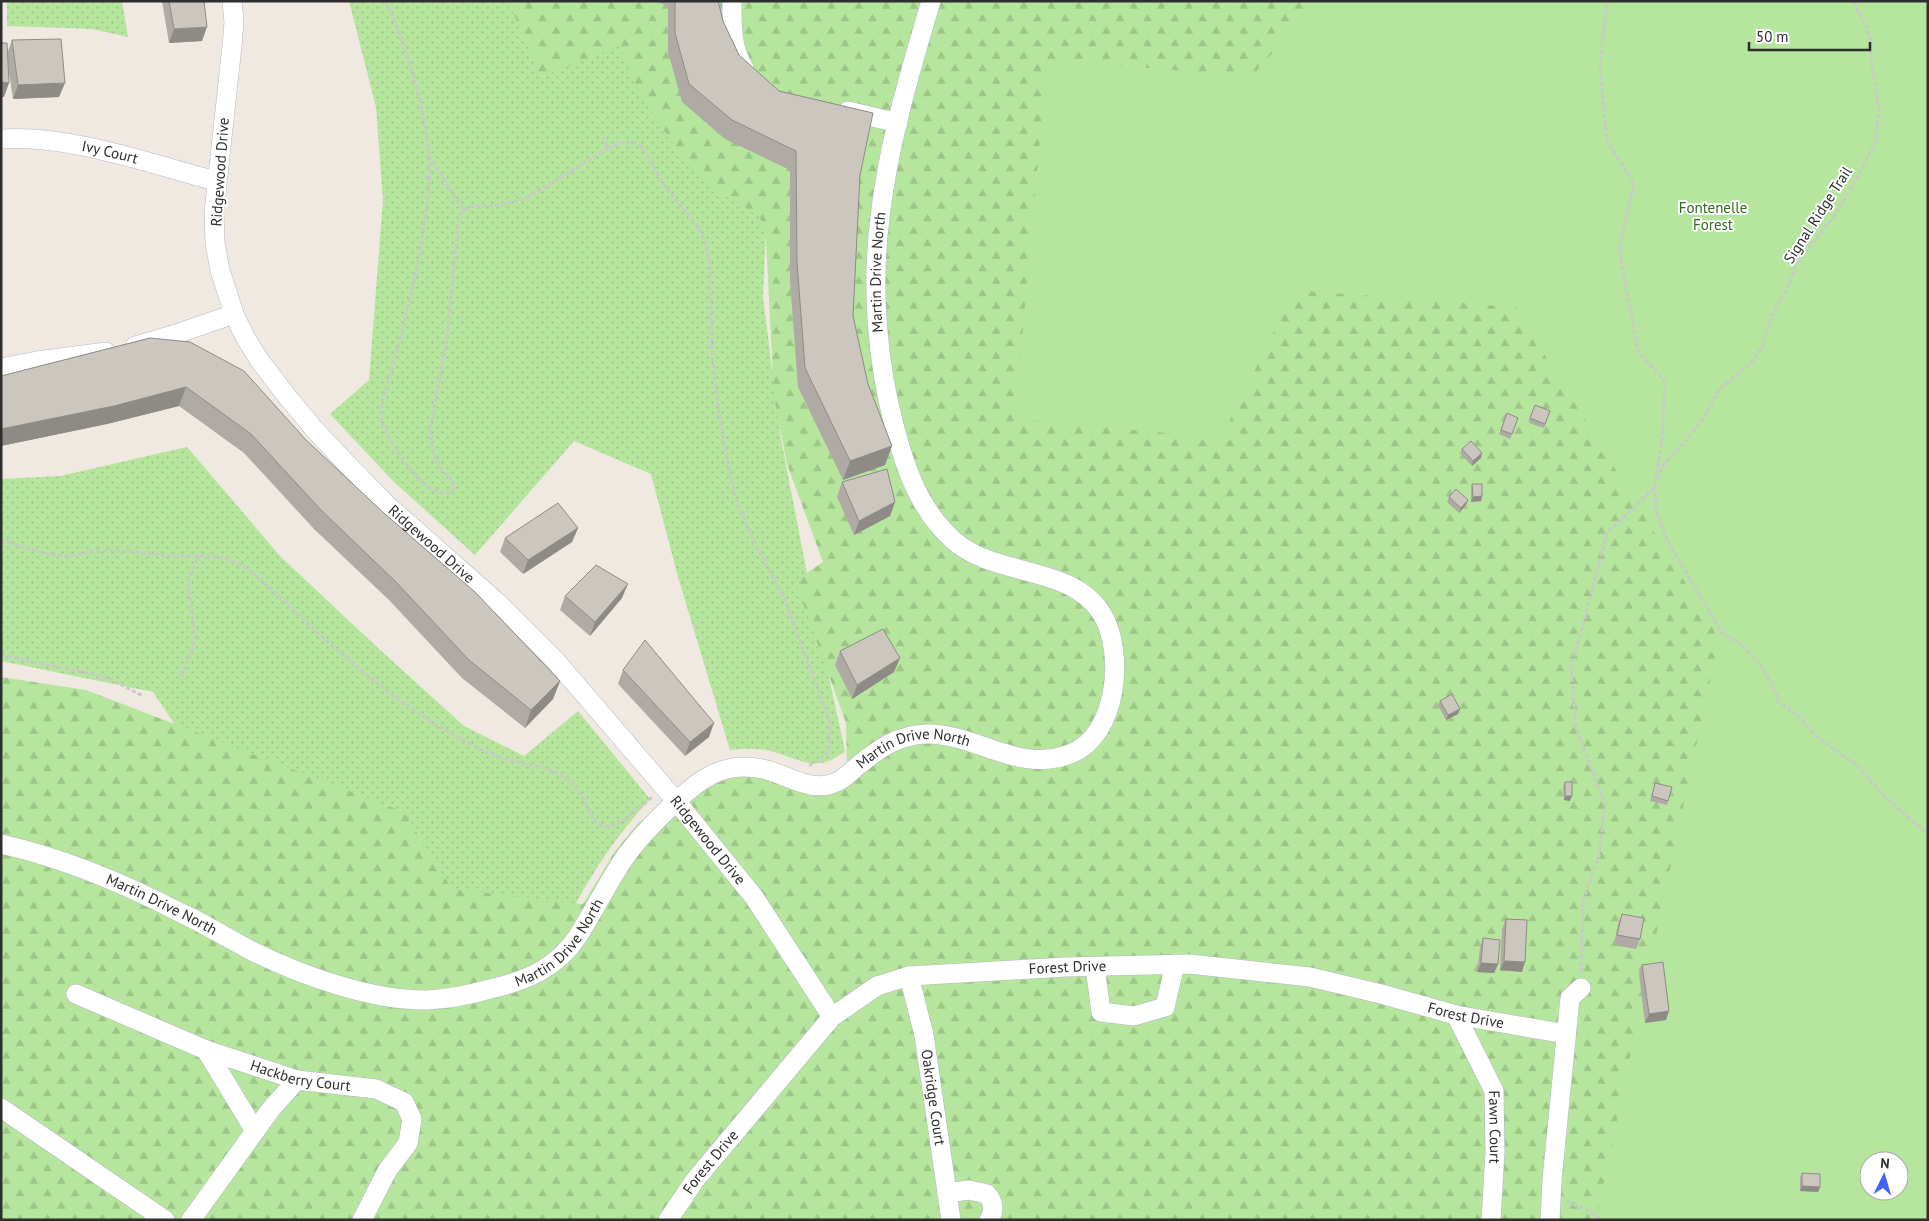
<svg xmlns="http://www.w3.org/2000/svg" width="1929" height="1221" viewBox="0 0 1929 1221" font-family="'PT Sans',sans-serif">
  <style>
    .grass { fill: url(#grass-dots) }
    .forest { fill: url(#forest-firs); fill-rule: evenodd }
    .park { fill: #b6e59e; fill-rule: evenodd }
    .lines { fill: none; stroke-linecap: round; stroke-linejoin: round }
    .minor-casing { stroke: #b4b7c1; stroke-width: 20 }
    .path { stroke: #c9c9c9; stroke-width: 3; stroke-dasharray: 4 2.5; stroke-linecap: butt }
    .minor { stroke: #fff; stroke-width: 19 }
    .wall { fill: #afaba4 }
    .shaded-wall { fill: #8e8b86 }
    .building { fill: #cbc7bf; stroke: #8e8b86 }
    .labels { text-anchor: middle; stroke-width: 4; stroke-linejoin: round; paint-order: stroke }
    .street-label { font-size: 15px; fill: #2e2e2e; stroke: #fff }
    .park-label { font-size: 15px; fill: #2c6e1b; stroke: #fff }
  </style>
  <defs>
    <pattern id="grass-dots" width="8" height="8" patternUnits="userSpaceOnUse" patternTransform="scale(1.25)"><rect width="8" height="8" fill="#b6e59e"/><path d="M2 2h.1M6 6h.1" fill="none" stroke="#9dc588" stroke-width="1.8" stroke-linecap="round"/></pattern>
    <pattern id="forest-firs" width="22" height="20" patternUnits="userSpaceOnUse" patternTransform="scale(1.25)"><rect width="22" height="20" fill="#b6e59e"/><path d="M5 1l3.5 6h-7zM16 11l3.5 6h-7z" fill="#9dc588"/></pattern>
  </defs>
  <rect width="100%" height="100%" fill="#efe9e1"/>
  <path class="grass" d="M7,1H122L128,37L92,29L7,26Z
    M349,1H600L768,180L763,297L781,439L811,594L845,751C814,777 796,755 765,750C753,748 741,749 730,750L678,577L651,474L574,441L475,555L394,482L330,414L369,380L383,200L376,107Z
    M187,447L280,556L378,648L464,726L524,756L578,711L650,799C620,832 596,866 575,905L399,888L235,815L153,692L1,661V479L60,476Z"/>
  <path class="forest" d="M508,1H1928V1220H1V677L86,690L404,812L452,889L583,904L615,851L639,822L656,812L696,776L833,777L847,767L846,723L795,581L823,562L787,464L774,397L766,240L760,217L713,188L678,152L640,94L619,46L541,77ZM1869,1161H1899V1191H1869Z"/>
  <path class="park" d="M1320,1H1928V1220H1596L1719,637L1515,307L1295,290L1221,438L1015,419L1047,59L1251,77ZM1869,1161H1899V1191H1869Z"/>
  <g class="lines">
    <g class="minor-casing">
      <g id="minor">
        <path id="s1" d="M232,1L234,22L232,46L214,212L215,243L220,270L234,314L245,337L260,361L286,395L314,429L346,463L386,504L498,603L555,660L676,801L754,897L832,1017"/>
        <path d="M732,1C732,25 731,47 744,68"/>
        <path d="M848,111L898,123"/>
        <path id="s2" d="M1,139C68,134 151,164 216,181"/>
        <path d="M135,346L179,333L234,314"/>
        <path d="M1,368L37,361L106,352"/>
        <path id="s3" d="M1,844C63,858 123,883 179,912C205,924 229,939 254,952C303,976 373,1001 427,1000C449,999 469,995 490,989C526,981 557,968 578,936C593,912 606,887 621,863C637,839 657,819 678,800C694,785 710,772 732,768C742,766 753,767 763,769C786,774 811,793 834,783C844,780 852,770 860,764C880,748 898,735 926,734C976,733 1017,774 1070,754C1118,736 1125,652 1102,614C1071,564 995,578 953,540C920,510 906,471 895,429C877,362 871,287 880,218C888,145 910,72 931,1"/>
        <path d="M1095,967L1101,1012L1134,1016L1165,1007L1175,964"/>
        <path id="s4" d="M909,976L924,1035L951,1220"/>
        <path id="s5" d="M76,994L206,1050L297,1080L376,1089L404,1102L412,1119L408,1143L387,1171L362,1220"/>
        <path id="s6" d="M1456,1015L1494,1091L1495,1152L1491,1220"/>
        <path d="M206,1050L255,1131"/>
        <path d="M1,1108L165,1220"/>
        <path d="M947,1193L969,1190L987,1194C994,1202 995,1211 989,1220"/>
        <path d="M191,1220L271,1109L297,1080"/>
        <path id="s7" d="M668,1220L695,1180L832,1017L877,986L909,976L1066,967L1189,964L1310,977L1381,994L1456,1015L1566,1034"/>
        <path d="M1550,1220L1552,1180L1570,998L1581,988"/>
      </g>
    </g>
    <path class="path" d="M385,1C408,48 423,101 429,154C432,179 426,211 422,237C413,294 398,350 381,406C381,413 380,419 383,425C389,442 432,510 454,489L453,481L442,471L433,453L430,429L446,344L459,217L463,210L470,207L500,205L525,199L608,148L603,138
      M608,148C620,143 629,139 641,146L666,188L698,227L705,241L710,265L712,354L717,401L731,479L737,503L755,544L785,600L830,722V744L826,754L819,760L808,766
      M429,156L463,210
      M1658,478L1662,467L1683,444L1706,414L1720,389L1751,363L1762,348L1772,315L1787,289L1798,261L1832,219L1856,180L1875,143L1879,111L1871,58V42L1866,25L1857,10L1855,1
      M1655,486L1656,511L1667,540L1722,633L1742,645L1759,663L1773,686L1779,702L1797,715L1817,737L1858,766L1883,795L1928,835
      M1,541C22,545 43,555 64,556C76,556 87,552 98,551C124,549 149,554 174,556C194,557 215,553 234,562C258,573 277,595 296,613C330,644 363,674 401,701C430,721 463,743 496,756C517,764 539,764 559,774C604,796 576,866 652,797
      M1,655L92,674L110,679L143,696
      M181,676L190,656L195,639L188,582L193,567L200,556
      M1581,972L1583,900L1599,856L1605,803L1576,728L1571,665L1583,626L1607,533L1654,488L1662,441L1665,382L1638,351L1619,248L1634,183L1607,141L1600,66L1607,1
      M1567,1202L1585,1209L1602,1220"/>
    <use href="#minor" class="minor"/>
  </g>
  <path class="wall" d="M162,1H204L202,41L169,43Z
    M655,1H718L723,21L739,55L860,175L853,316L885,465L843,480L798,387L790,281V170L725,139L682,102L668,52V6Z
    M12,40L59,97L13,99L8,66L4,97L8,51Z
    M150,338L306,440L560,681L553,699L525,728L462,678L389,600L314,529L244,453L179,406L107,424L1,446V376Z
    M1535,405L1550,411L1544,428L1529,423Z
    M1507,413L1518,418L1510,439L1499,434Z
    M1462,449L1481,458L1472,466L1460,453Z
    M842,482L895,502L890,516L854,535L837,497Z
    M1472,484L1482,496L1481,501L1471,502V489Z
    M1449,497L1466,505L1459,513L1447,502Z
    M578,528L572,542L523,574L500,552L505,538Z
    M565,596L622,598L590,636L560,610Z
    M840,651L894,672L852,699L835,665Z
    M623,670L709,737L685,756L618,684Z
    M1440,701L1460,709L1458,714L1446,720L1438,705Z
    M1565,782L1570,801L1564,800L1563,787Z
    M1655,783L1668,801L1667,805L1650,801Z
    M1622,914L1640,939L1636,949L1614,945L1618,924Z
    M1506,919L1522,972L1500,970L1502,929Z
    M1483,938L1498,964L1494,973L1477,972L1480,948Z
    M1642,965L1666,1020L1645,1023L1639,974Z
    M1802,1173L1820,1187L1818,1192L1800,1191V1178Z"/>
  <path class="shaded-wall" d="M207,27L202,41L169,43L174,29Z
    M1,82L9,83L4,97H1Z
    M65,83L59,97L13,99L18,85Z
    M186,387L179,406L107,424L1,446V429Z
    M892,446L885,465L843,480L850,461Z
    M1482,453L1481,458L1472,466L1473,461Z
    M1482,496L1481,501L1471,502L1473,497Z
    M1468,500L1466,505L1459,513L1461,508Z
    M895,502L890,516L854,535L859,521Z
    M578,528L572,542L523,574L528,560Z
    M628,584L622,598L590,636L595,622Z
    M900,658L894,672L852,699L857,685Z
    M560,681L553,699L525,728L531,710Z
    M1460,709L1458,714L1446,720L1448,715Z
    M714,723L709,737L685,756L690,742Z
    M1565,796H1572L1570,801L1564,800Z
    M1504,961L1525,962L1522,972L1500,970Z
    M1481,963L1498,964L1494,973L1477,972Z
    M1669,1011L1666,1020L1645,1023L1649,1014Z
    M1802,1186L1820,1187L1818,1192L1800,1191Z"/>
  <path class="building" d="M169,1H204L207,27L174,29Z
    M675,1H718L723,21L739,55L779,91L873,113L860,175L853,316L868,384L892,446L850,461L805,368L797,262L796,151L732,120L689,84L675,33Z
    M61,39L65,83L18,85L12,40Z
    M1,43H7L9,83L1,82Z
    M150,338L190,342L244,371L306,440L385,514L475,592L560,681L531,710L469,660L396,582L321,510L251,434L186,387L114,406L1,429V376Z
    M1535,405L1550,411L1545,424L1530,418Z
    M1507,413L1518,418L1512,434L1501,430Z
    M1471,441L1482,453L1473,461L1462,449Z
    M887,469L895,502L859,521L842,482Z
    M1472,484H1482V496L1473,497Z
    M1456,489L1468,500L1461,508L1449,497Z
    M558,503L578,528L528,560L505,538Z
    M596,565L628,584L595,622L565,596Z
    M883,629L900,658L857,685L840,651Z
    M645,640L714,723L690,742L623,670Z
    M1452,694L1460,709L1448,715L1440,701Z
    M1565,782H1572V796H1565Z
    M1655,783L1672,787L1668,801L1652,796Z
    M1622,914L1644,918L1640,939L1617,935Z
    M1506,919L1527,920L1525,962L1504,961Z
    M1483,938L1500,940L1498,964L1481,963Z
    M1663,962L1669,1011L1649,1014L1642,965Z
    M1802,1173L1820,1174V1187L1802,1186Z"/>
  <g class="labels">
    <g class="street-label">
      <text dy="5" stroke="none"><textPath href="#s2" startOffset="110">Ivy Court</textPath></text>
      <text transform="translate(220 172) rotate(-86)" y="5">Ridgewood Drive</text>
      <text transform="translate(1818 215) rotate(-57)" y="5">Signal Ridge Trail</text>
      <text dy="5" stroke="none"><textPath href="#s3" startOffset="1834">Martin Drive North</textPath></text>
      <text dy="5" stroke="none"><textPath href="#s1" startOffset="622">Ridgewood Drive</textPath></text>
      <text dy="5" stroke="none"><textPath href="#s3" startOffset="1056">Martin Drive North</textPath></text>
      <text dy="5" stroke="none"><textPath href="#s1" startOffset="1028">Ridgewood Drive</textPath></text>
      <text dy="5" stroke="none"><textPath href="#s3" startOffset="172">Martin Drive North</textPath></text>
      <text dy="5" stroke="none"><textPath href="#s3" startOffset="608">Martin Drive North</textPath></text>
      <text dy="5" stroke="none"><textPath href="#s7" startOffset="508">Forest Drive</textPath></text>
      <text dy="5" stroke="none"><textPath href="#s7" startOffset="912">Forest Drive</textPath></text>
      <text dy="5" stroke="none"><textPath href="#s5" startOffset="240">Hackberry Court</textPath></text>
      <text dy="5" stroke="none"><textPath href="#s4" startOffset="124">Oakridge Court</textPath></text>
      <text dy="5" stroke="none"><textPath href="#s6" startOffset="121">Fawn Court</textPath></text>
      <text dy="5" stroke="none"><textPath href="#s7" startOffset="72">Forest Drive</textPath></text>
    </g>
    <g class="park-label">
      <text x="1713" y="213">Fontenelle<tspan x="1713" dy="17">Forest</tspan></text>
    </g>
  </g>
  <rect width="1929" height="1221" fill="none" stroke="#2e2e2e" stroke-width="5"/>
  <g transform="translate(1884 1176) rotate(5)"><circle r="24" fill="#ffffff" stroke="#ababab"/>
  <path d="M0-4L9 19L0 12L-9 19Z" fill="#4264fb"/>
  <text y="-8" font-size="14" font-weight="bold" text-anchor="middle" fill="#2e2e2e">N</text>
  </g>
  <path d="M1749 42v8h121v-8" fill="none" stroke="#2e2e2e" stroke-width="2.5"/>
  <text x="1756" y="42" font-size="15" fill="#2e2e2e" stroke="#ffffff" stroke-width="4" paint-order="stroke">50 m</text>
</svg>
